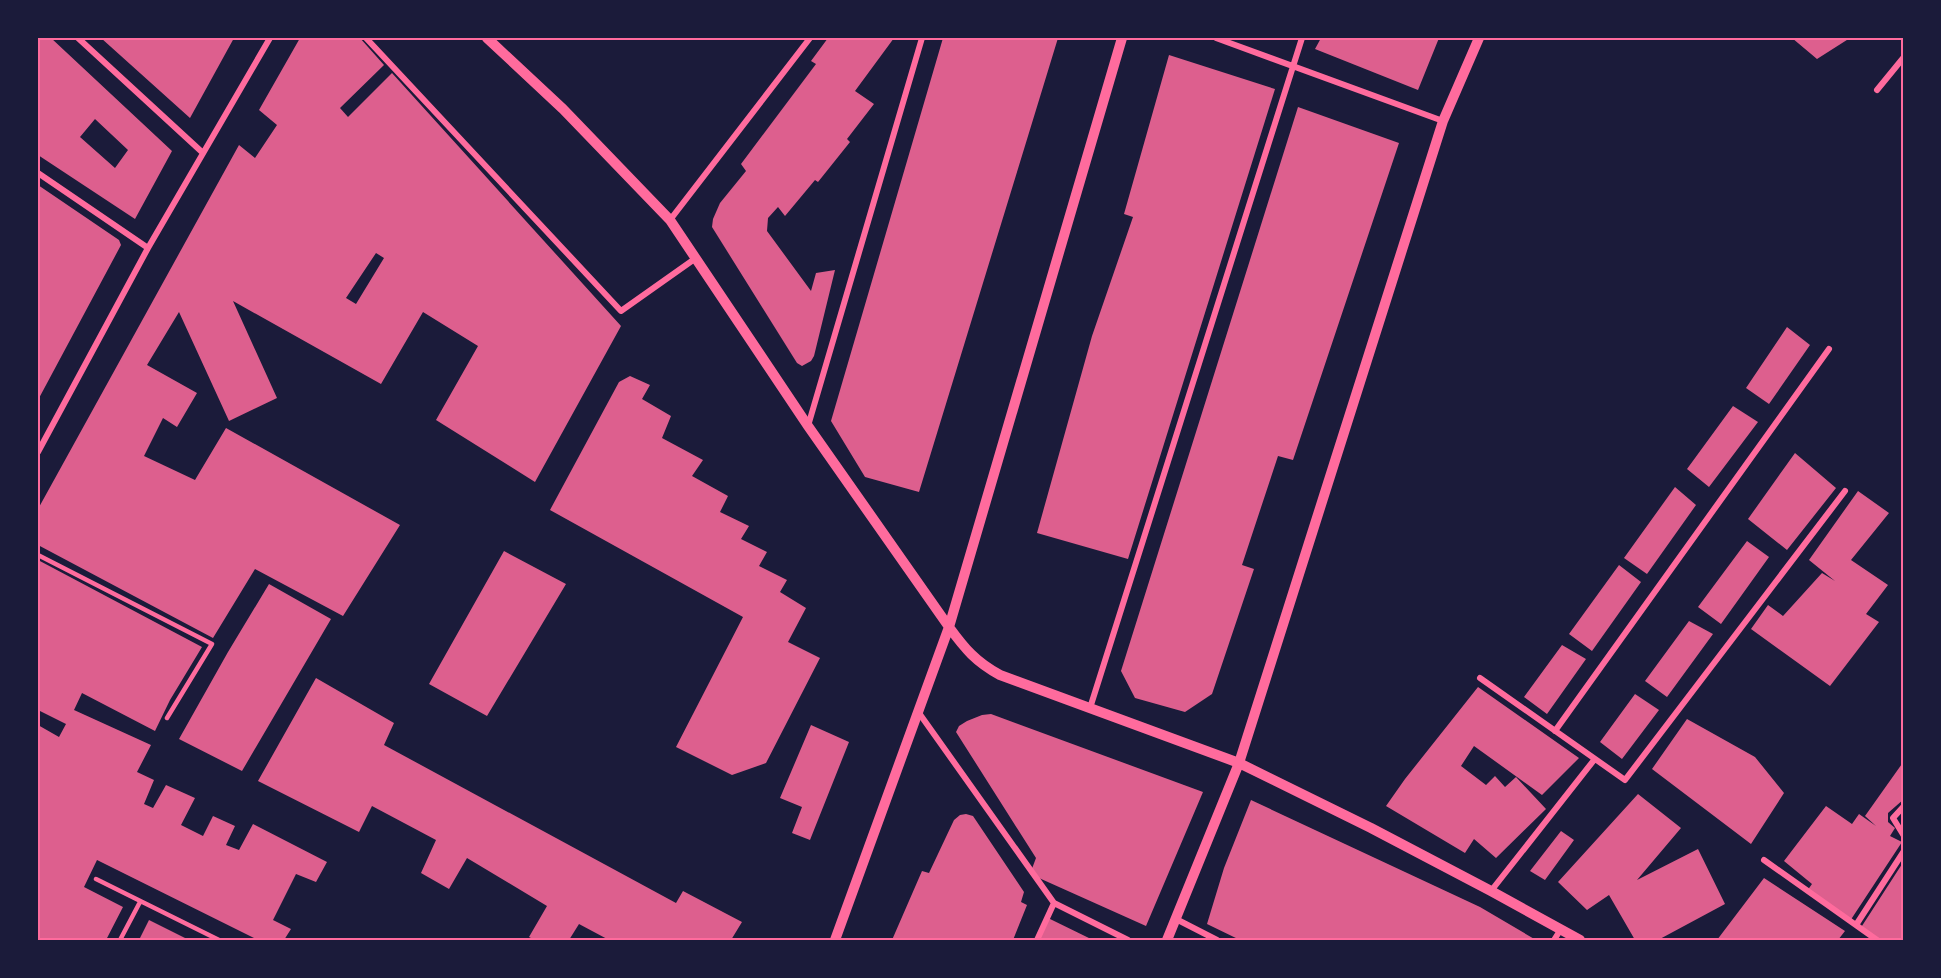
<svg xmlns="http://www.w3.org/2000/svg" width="1941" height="978" viewBox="0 0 1941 978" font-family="Montserrat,sans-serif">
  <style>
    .building { fill: #dd5f8e; fill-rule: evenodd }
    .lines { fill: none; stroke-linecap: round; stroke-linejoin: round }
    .service { stroke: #ff6b9d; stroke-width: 4.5 }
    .minor { stroke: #ff6b9d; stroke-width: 6 }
    .tertiary { stroke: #ff6b9d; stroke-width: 10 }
    .neatline { fill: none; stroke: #ff6b9d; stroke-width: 2 }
  </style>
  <rect width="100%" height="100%" fill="#1b1b3a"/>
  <path class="building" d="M38,38H51L172,151L135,219L38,155ZM95,119L128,150L115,168L80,137Z
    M101,38H234L190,118Z
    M300,38H360L384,65L340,108L348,117L392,73L621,326L535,482L436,420L478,346L423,312L381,384L233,301L277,398L229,421L179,312L147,365L197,393L177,427L163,418L144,456L195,480L226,428L400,525L343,616L255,569L213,638L38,545V509L239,145L255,158L277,125L259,110ZM376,253L384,258L356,304L346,298Z
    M828,38H894L855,91L874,104L847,139L850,142L818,182L815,180L785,216L778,207L768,218L767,231L811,291L816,273L835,270L814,356L811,361L802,366L797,363L712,227L713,219L720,203L746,171L741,164L816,64L811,61Z
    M943,38H1058L919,492L865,477L831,421Z
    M1321,38H1439L1418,90L1315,49Z
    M1792,38H1850L1817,59Z
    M1169,55L1275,89L1128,559L1037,533L1092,336L1133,217L1124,214Z
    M1298,107L1399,143L1293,460L1278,456L1242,565L1254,569L1212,694L1185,712L1135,698L1121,671Z
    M38,185L119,240L121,245L38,400Z
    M1787,327L1810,345L1769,404L1746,388Z
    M630,376L650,385L642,399L671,416L662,438L703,460L692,476L728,496L720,512L749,526L741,539L767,552L759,566L787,580L780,592L806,608L788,642L820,658L766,763L732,775L676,747L743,617L550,510L619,382Z
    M1733,406L1758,422L1709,487L1687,469Z
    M1795,453L1836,488L1787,550L1748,519Z
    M1675,487L1696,505L1647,574L1624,558Z
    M1858,491L1889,513L1851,560L1888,585L1866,614L1879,622L1830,686L1751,629L1768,605L1783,616L1822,573L1835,581L1809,560Z
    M1747,541L1769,557L1721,624L1698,607Z
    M504,551L566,584L487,716L429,684Z
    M38,560L202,647L170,700L155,731L82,693L74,710L151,745L137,772L154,780L144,804L153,808L166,785L195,798L181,825L203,836L213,816L235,826L226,845L239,850L253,824L327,862L316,882L296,874L273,920L291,929L284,940H258L97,860L84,887L123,907L106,940H38V725L59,737L66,724L38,710V695L39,691L38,690Z
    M1619,565L1641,582L1592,651L1569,634Z
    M269,584L331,619L242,771L179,739L228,652Z
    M1689,621L1713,634L1667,697L1645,681Z
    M1562,645L1586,659L1547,714L1524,697Z
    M316,678L394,723L384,745L676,903L683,891L742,922L731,940H609L579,924L569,940H535L529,937L547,906L467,858L449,889L421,873L436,840L372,806L359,832L258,781Z
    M1478,687L1579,758L1542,795L1474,746L1461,766L1486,785L1495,776L1505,787L1516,777L1546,809L1496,858L1474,839L1465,853L1386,806L1405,779Z
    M1635,694L1659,710L1622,759L1600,742Z
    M991,714L1203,792L1146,926L1030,874L1036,858L956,732L959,726L967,721L982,715Z
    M1687,719L1755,757L1784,793L1751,844L1652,769Z
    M811,725L849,742L810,840L792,833L802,807L780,798Z
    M1904,761V799L1888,813V822L1895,828L1890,836L1902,842L1850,921L1807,891L1812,884L1784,861L1826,806L1852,824L1859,814L1876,826L1865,816Z
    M1638,794L1681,828L1637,880L1698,849L1725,904L1658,940H1635L1609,895L1587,910L1558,882Z
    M1251,800L1480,907L1536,940H1240L1207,924L1224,868Z
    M966,814L973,816L1024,892L1021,902L1027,905L1013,940H892L922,871L929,873L954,820L960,815Z
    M1561,831L1574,840L1545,880L1530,871Z
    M1904,861V940H1880L1860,929Z
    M1764,878L1845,931L1838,940H1717Z
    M1048,918L1093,940H1045L1037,937Z
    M149,920L189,940H139Z"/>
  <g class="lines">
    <path class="service" d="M38,555L212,644L167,718
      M96,879L219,940
      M120,940L140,902"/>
    <path class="minor" d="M78,38L203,153
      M366,38L621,311L696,258
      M1216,38L1443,121
      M1877,90L1904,57
      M38,173L148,248
      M670,220L810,38
      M808,426L922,38
      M38,452L148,248L270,38
      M1480,678L1625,780L1845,491
      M1090,708L1302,38
      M919,713L1054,903L1128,940
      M1555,731L1829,349
      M1904,806L1893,818L1904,836
      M1764,860L1877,940
      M1491,891L1594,760
      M1176,919L1217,940
      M1856,925L1904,851
      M1037,940L1054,903
      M1554,940L1561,929"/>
    <path class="tertiary" d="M487,38L563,109L670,220L808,426L949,627C965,649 976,662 1000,675L1239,763L1371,828L1491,891L1580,940
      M835,940L949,627L1122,38
      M1167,940L1239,763L1443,121L1479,38"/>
  </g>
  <rect width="1941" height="978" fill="none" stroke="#1b1b3a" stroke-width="78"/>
  <rect x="39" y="39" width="1863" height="900" class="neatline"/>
</svg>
